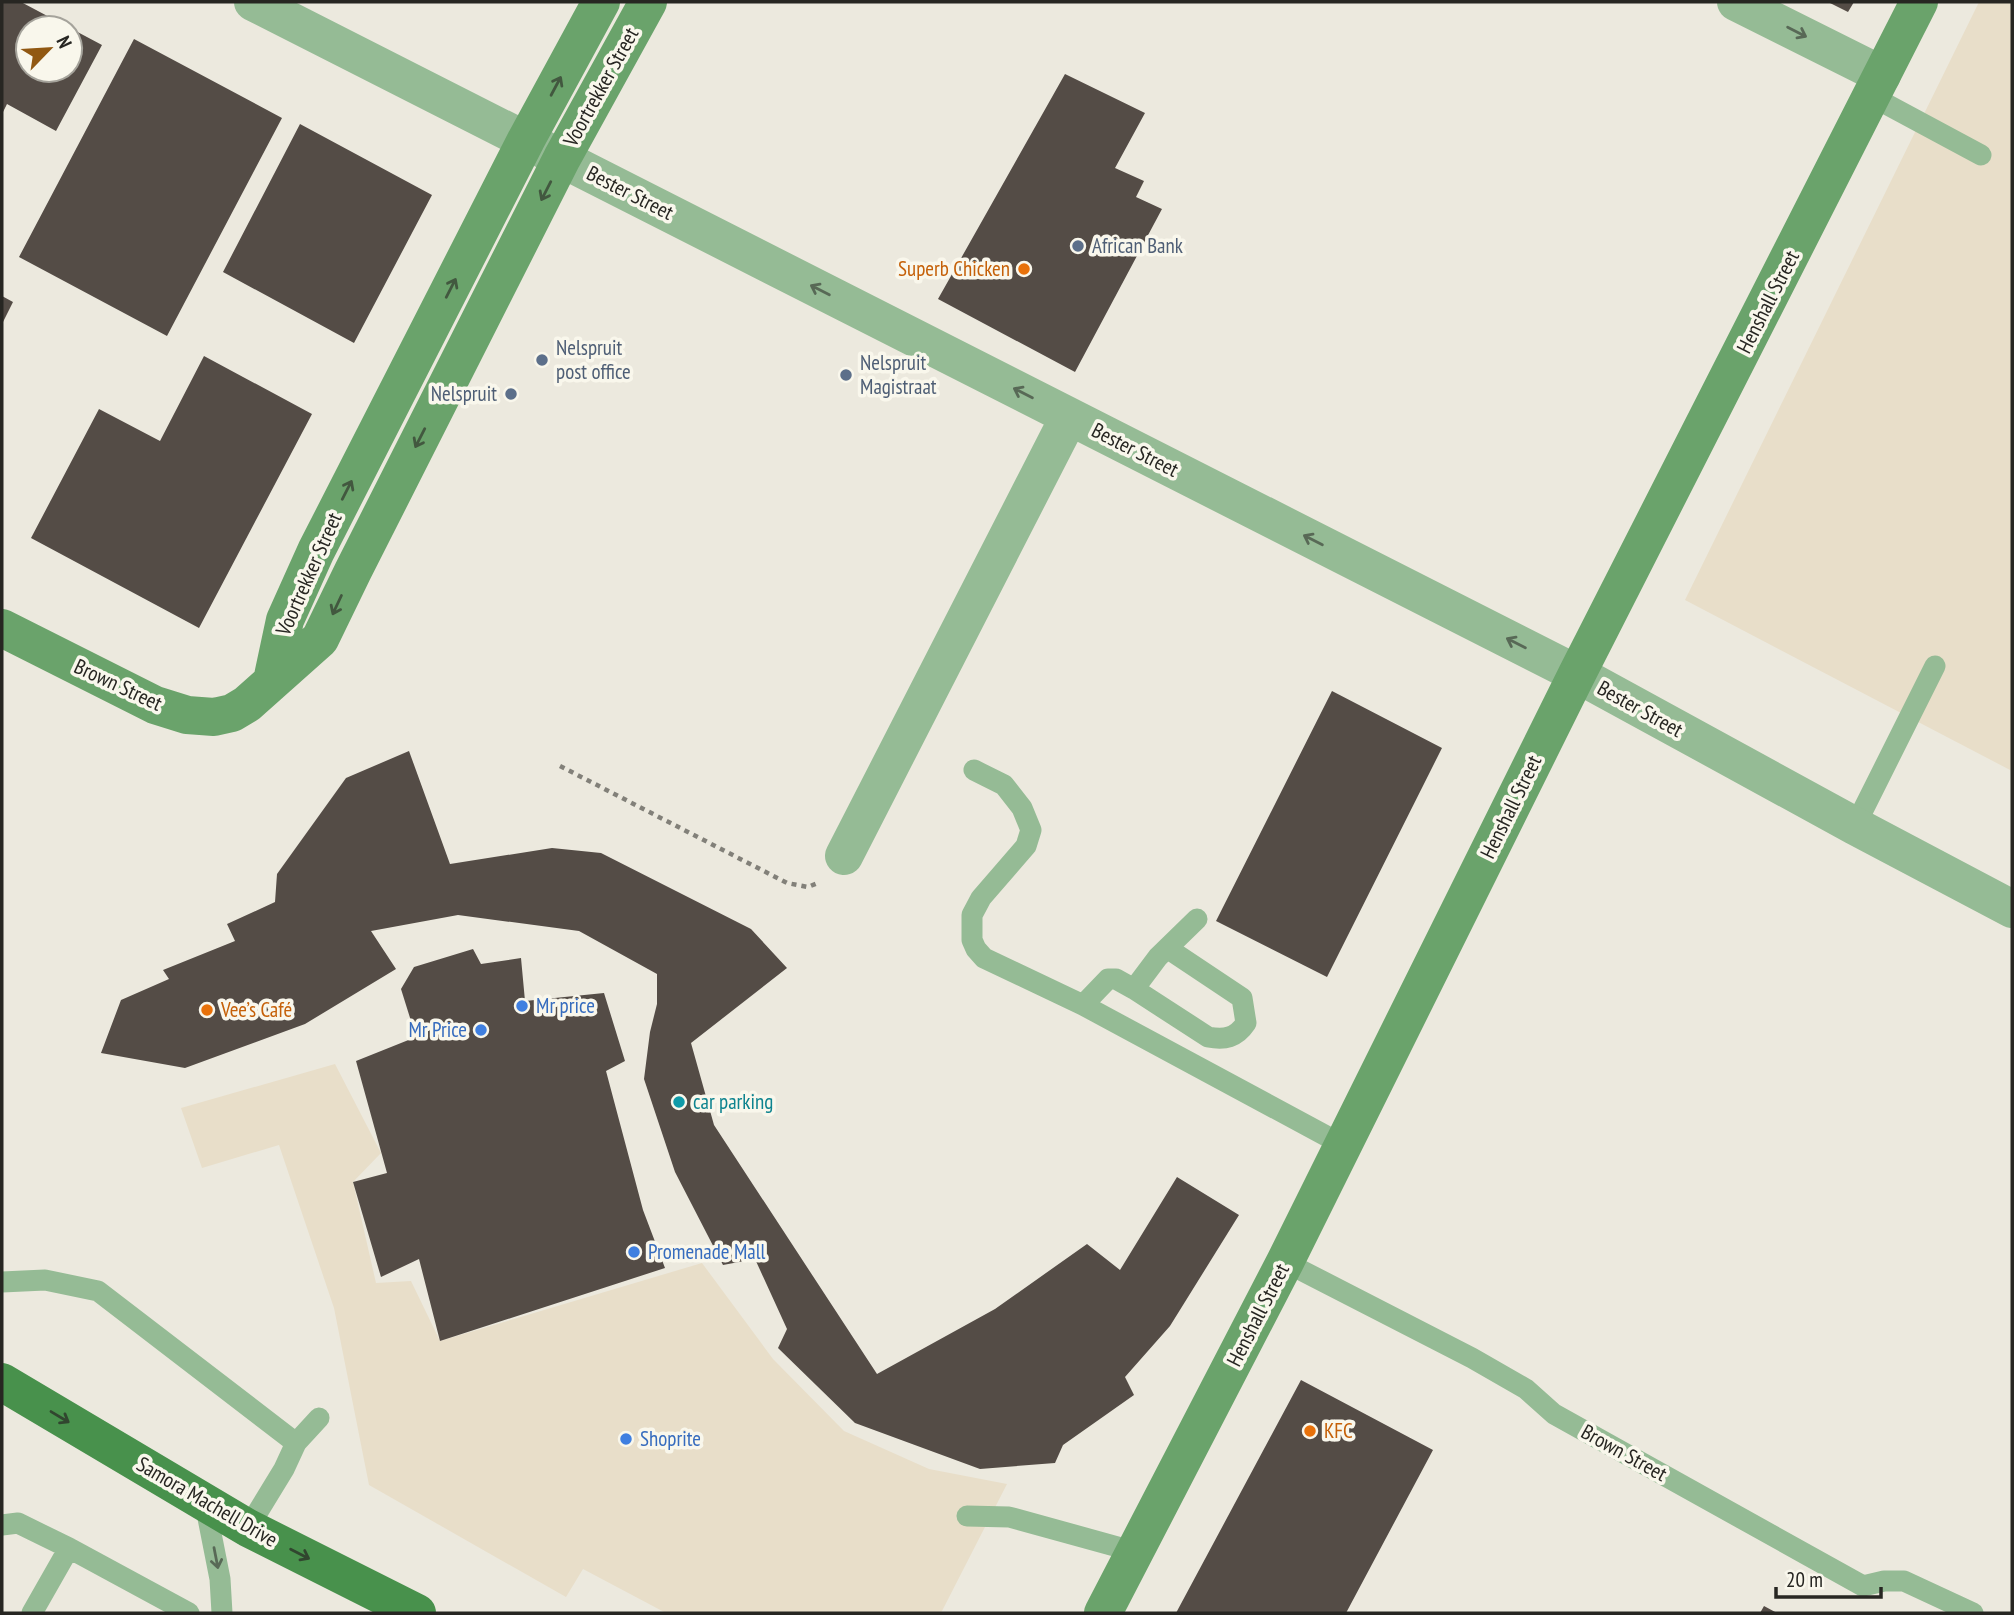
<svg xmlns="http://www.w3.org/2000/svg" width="2014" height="1615" viewBox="0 0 2014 1615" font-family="'PT Sans Narrow',sans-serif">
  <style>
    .commercial { fill: #e8dec9 }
    .building { fill: #544c46; fill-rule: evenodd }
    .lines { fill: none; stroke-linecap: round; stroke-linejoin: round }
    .path { stroke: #828079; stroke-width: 4.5; stroke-dasharray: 5 5; stroke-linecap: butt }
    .lane { stroke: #95bb95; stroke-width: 21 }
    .street { stroke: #95bb95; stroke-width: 38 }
    .secondary { stroke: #6aa36b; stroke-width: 38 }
    .primary { stroke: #48914c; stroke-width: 38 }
    .oneway { stroke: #586956 }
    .oneway2 { stroke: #42583f }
    .oneway3 { stroke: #31462f }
    .service-dot { fill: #5c6f8a; stroke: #f9f7ec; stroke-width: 2.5 }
    .food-dot { fill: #e8710a; stroke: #f9f7ec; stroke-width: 2.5 }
    .shop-dot { fill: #3f7fe0; stroke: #f9f7ec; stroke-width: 2.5 }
    .culture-dot { fill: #0f9aa8; stroke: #f9f7ec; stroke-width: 2.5 }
    .labels { text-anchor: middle; stroke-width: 7; stroke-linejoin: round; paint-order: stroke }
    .street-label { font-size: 21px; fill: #272622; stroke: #f9f7ec }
    .service-label { font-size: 21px; fill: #4e5e75; stroke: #f9f7ec; text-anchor: start }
    .food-label { font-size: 21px; fill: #c56008; stroke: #f9f7ec; text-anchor: start }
    .shop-label { font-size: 21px; fill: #366cbe; stroke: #f9f7ec; text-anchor: start }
    .culture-label { font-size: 21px; fill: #0d838f; stroke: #f9f7ec; text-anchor: start }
  </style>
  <rect width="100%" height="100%" fill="#ece9de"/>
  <path class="commercial" d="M1979,2H2012V771L1685,600Z
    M335,1064L381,1153L353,1182L376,1283L411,1281L440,1341L702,1263L773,1359L844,1431L929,1469L1007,1484L941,1613H666L583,1569L566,1597L369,1485L334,1308L279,1145L202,1168L181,1108Z"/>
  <path class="building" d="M2,2H21L102,45L56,131L7,104L2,114ZM28,28H70V70H28Z
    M1828,2H1854L1848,12Z
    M134,39L282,118L167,336L19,257Z
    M1065,74L1145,113L1115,168L1144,181L1136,197L1162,209L1075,372L938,299Z
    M300,124L432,195L354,343L223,272Z
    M2,296L13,302L2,324Z
    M204,356L312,414L199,628L31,538L99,409L160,441Z
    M1332,691L1442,748L1327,977L1216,921Z
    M409,751L450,864L552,848L601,853L751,929L787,968L691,1043L714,1125L877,1374L995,1309L1087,1244L1120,1270L1177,1177L1239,1215L1170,1326L1125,1377L1134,1395L1063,1445L1055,1463L980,1469L855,1423L778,1348L787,1329L755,1259L723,1265L675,1172L644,1079L650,1032L657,1004V974L579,931L458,915L371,931L396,969L305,1024L185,1068L101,1053L121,1000L169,979L163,970L235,941L227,924L275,902L277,874L346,778Z
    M473,949L481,964L521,958L525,1001L604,993L625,1061L606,1071L643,1210L665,1268L440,1341L419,1259L381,1277L353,1182L387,1173L356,1061L416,1037L401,989L414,967Z
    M1301,1380L1433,1450L1346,1613H1176Z
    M1764,1606L1777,1613H1760Z"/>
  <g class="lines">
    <path class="path" d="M560,766L787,883L808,887L820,882"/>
    <path class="lane" d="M1873,97L1981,155
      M974,770L1004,785L1022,808L1031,830L1026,846L981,898L972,915V940L976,949L984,958L1083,1005L1343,1145
      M1855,826L1935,666
      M1134,989L1208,1037C1225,1040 1236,1038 1246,1023L1242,998L1167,948
      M1083,1005L1108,979H1116L1134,989L1158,957L1197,919
      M1285,1262L1472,1358L1526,1389L1554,1414L1863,1586L1884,1581H1904L1973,1613
      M2,1282L45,1280L98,1291L296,1443
      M205,1503L220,1579L222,1613
      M967,1516L1009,1517L1136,1552
      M2,1525L18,1523L69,1548L189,1613
      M248,1528L284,1469L296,1443L319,1418
      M32,1613L69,1548"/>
    <path class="street" d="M253,2L1577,674L1855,826L2012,909
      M1736,2L1882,75
      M844,856L1069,417"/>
    <path class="secondary" d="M2,628L155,705L187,715L214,717L232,713L247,704L320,639L353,571L562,158L648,2
      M272,681L285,620L316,551L526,140L601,2
      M1103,1613L1285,1262L1577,674L1919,2"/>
    <path class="primary" d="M2,1382L248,1528L417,1613"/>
  </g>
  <defs><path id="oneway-shaft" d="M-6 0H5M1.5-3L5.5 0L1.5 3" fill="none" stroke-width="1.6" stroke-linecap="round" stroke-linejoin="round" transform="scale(1.75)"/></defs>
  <g class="oneway">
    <use href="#oneway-shaft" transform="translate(1797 32) rotate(27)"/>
    <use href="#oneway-shaft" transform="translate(820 290) rotate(-153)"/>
    <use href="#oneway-shaft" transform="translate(1023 393) rotate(-153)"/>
    <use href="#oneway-shaft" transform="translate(1313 540) rotate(-153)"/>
    <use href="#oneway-shaft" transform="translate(1516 643) rotate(-153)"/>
    <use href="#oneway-shaft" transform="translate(216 1558) rotate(79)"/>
  </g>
  <g class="oneway2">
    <use href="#oneway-shaft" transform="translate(556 86) rotate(-62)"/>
    <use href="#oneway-shaft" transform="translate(546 191) rotate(117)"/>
    <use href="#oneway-shaft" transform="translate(451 288) rotate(-63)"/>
    <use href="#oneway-shaft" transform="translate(420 438) rotate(117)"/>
    <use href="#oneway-shaft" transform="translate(347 490) rotate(-63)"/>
    <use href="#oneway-shaft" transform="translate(337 605) rotate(115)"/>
  </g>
  <g class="oneway3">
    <use href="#oneway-shaft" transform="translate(60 1417) rotate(31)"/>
    <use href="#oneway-shaft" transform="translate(300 1554) rotate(27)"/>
  </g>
  <g class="service-dot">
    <circle cx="1078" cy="246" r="7"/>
    <circle cx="542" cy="360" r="7"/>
    <circle cx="846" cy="375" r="7"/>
    <circle cx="511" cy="394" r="7"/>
  </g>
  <g class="food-dot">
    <circle cx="1024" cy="269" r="7"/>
    <circle cx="207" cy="1010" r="7"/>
    <circle cx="1310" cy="1431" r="7"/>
  </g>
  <g class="shop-dot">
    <circle cx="522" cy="1006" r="7"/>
    <circle cx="481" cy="1030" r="7"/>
    <circle cx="634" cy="1252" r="7"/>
    <circle cx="626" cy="1439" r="7"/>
  </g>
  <circle class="culture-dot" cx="679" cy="1102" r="7"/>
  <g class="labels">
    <g class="street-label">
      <text transform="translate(601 87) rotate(-61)" y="7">Voortrekker Street</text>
      <text transform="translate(630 193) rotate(27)" y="7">Bester Street</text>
      <text transform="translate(1768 302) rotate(-63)" y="7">Henshall Street</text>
      <text transform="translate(1135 450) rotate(27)" y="7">Bester Street</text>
      <text transform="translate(309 574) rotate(-66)" y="7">Voortrekker Street</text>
      <text transform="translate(118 685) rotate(25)" y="7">Brown Street</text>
      <text transform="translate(1640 709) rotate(29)" y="7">Bester Street</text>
      <text transform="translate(1511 807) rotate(-64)" y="7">Henshall Street</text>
      <text transform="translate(1258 1315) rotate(-63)" y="7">Henshall Street</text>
      <text transform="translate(1624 1453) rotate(29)" y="7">Brown Street</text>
      <text transform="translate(207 1502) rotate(30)" y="7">Samora Machell Drive</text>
    </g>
    <g class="service-label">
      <text x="1092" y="253">African Bank</text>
      <text x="556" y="355">Nelspruit<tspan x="556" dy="24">post office</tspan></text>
      <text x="860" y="370">Nelspruit<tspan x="860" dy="24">Magistraat</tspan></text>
      <text x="497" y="401" text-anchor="end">Nelspruit</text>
    </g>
    <g class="food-label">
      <text x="1010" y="276" text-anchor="end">Superb Chicken</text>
      <text x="221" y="1017">Vee’s Café</text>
      <text x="1324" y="1438">KFC</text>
    </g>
    <g class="shop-label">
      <text x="536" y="1013">Mr price</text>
      <text x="467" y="1037" text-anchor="end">Mr Price</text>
      <text x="648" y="1259">Promenade Mall</text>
      <text x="640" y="1446">Shoprite</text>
    </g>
    <g class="culture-label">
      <text x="693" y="1109">car parking</text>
    </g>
  </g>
  <rect width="2014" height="1615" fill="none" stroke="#272622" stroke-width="7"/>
  <g transform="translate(49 49) rotate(65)"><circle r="33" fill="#f9f7ec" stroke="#a5a39b" stroke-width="2"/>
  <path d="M0-5L12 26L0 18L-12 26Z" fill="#915812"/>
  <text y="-10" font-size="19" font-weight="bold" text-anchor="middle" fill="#272622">N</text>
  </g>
  <path d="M1776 1587v10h105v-10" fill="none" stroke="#272622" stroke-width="3.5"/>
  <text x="1786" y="1587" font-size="21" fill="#272622" stroke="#f9f7ec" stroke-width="5" paint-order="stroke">20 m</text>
</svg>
